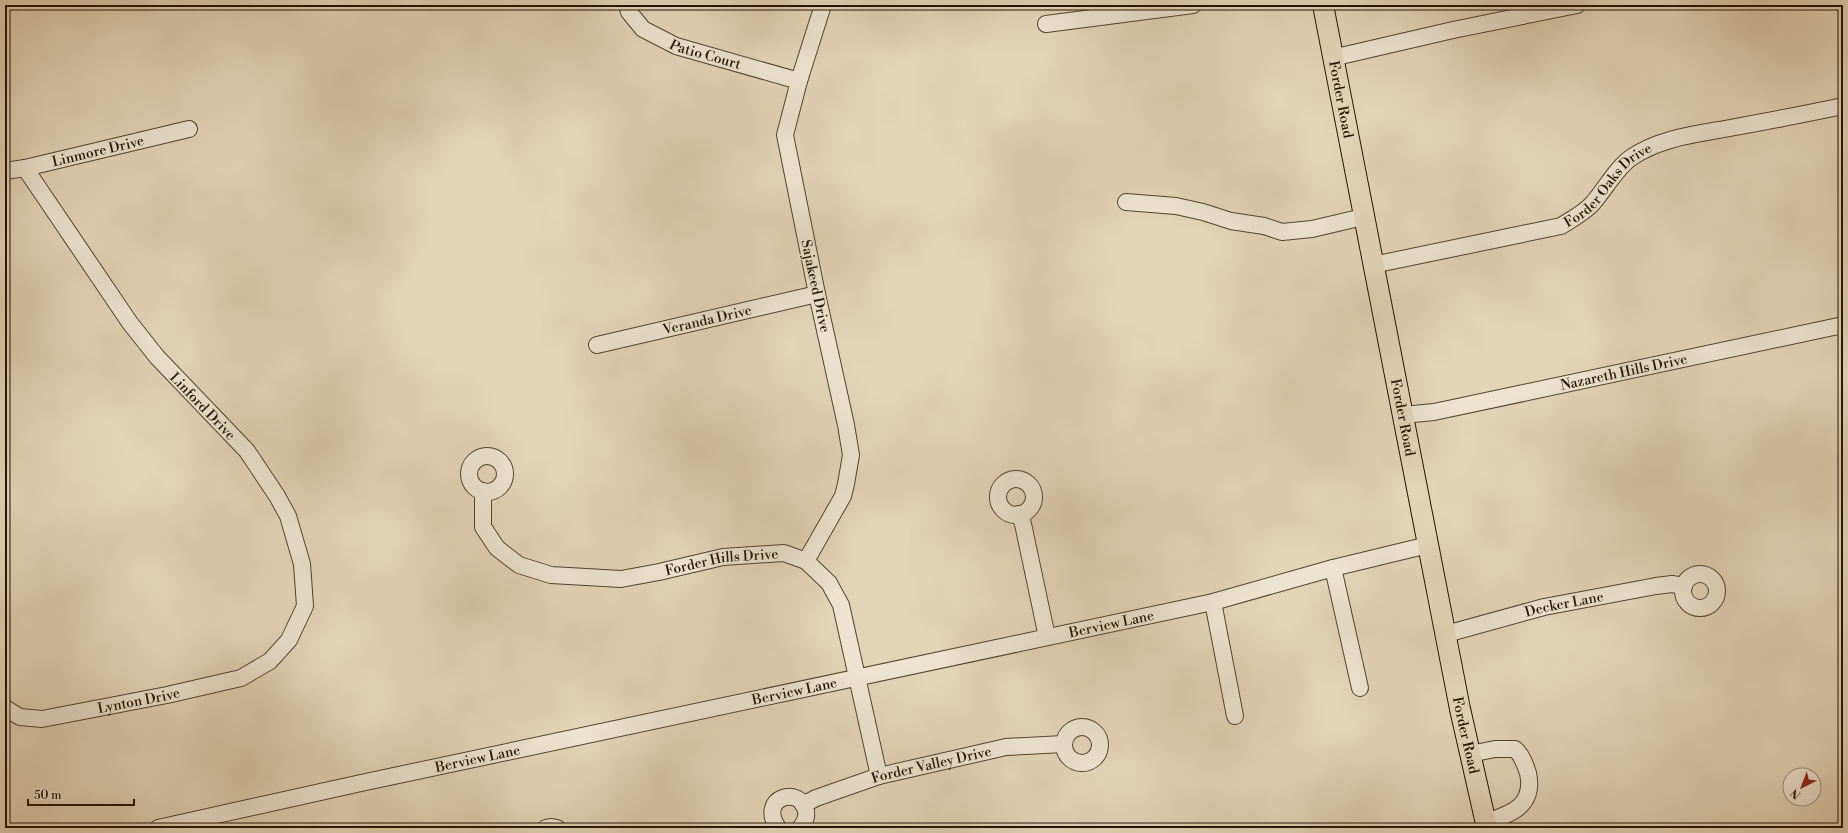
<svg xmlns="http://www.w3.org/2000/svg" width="1848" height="833" viewBox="0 0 1848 833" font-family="'Libre Bodoni',serif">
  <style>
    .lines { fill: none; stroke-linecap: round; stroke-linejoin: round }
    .minor-casing { stroke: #53432e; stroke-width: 18 }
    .major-casing { stroke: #231300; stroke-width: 22 }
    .minor { stroke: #ece3d0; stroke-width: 16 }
    .major { stroke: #e2d4b6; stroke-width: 20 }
    .labels { text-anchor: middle; stroke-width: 3; stroke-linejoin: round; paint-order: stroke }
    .street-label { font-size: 14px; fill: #231300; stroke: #ece3d0 }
  </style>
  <rect width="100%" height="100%" fill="#e2d4b6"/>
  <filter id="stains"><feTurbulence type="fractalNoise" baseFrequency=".005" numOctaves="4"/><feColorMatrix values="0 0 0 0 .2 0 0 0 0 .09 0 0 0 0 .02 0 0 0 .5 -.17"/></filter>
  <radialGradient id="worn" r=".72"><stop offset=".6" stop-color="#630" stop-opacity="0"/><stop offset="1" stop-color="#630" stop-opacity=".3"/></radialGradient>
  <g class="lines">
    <g class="minor-casing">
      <g id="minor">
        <path id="s1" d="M627,5L629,12L643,29L676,46L799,81"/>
        <path d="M1046,24L1193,5"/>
        <path d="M1332,58L1453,30L1577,5"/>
        <path id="s2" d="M5,171L25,168L189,129"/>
        <path d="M1126,202L1176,206L1203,212L1231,221L1264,226L1282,232L1312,229L1363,217"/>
        <path id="s3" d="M1373,265L1561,226C1572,219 1584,213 1593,203C1605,189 1617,167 1632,157C1660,138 1697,134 1730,128C1768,121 1805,114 1843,106"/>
        <path id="s4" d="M597,345L817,294"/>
        <path id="s5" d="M1403,415L1434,412L1843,325"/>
        <circle cx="487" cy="474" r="18"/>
        <circle cx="1016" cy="497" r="18"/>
        <path id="s6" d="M483,491V527L497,548L519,565L551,575L621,579L659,572L723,557L784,553L806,561L829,583L841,605L879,776"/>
        <path d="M1019,514L1023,524L1047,637"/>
        <path d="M806,561L843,496L846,484L851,455L846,425L817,294L785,135L799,81L823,5"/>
        <path d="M1333,568L1360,688"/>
        <circle cx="1700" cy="591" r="17"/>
        <path d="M1213,602L1235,716"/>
        <path id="s7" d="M1446,634L1544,607L1656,586L1672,584L1684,586"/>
        <path id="s8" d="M5,708L20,717L42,719L167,695L241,678L270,661L289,640L305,606L302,564L288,516L277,496L247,451L157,357L130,323L25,168"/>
        <circle cx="1082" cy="745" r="18"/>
        <path d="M1470,754L1495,749H1515C1522,755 1525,764 1528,773C1535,806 1511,814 1486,822"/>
        <path id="s9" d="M803,805L816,798L879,776L1006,747L1064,744"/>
        <path id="s10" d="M158,828L361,783L1213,602L1333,568L1428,545"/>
        <path d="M546,828L552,827L557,828"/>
        <path d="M778,828C757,797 801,785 806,811C807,818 805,823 800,828"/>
      </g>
    </g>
    <g class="major-casing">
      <g id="major">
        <path id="s11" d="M1323,5L1460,709L1487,828"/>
      </g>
    </g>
    <use href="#minor" class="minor"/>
    <use href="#major" class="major"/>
  </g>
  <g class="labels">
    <g class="street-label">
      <text dy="5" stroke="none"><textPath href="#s1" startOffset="97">Patio Court</textPath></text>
      <text dy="5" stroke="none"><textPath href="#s11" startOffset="96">Forder Road</textPath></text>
      <text dy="5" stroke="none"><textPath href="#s2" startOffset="95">Linmore Drive</textPath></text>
      <text dy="5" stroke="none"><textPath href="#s3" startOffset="255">Forder Oaks Drive</textPath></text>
      <text transform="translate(816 286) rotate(78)" y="5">Sajakeed Drive</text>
      <text dy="5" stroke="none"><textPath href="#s4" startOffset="113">Veranda Drive</textPath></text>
      <text dy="5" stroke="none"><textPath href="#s5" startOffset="225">Nazareth Hills Drive</textPath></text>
      <text transform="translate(203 406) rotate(46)" y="5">Linford Drive</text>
      <text dy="5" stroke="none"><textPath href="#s11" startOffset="420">Forder Road</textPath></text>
      <text dy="5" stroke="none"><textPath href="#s6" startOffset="295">Forder Hills Drive</textPath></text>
      <text dy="5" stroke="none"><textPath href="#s7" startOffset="122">Decker Lane</textPath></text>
      <text dy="5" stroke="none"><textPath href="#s10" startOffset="975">Berview Lane</textPath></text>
      <text dy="5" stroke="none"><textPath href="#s10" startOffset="651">Berview Lane</textPath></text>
      <text dy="5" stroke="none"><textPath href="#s8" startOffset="138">Lynton Drive</textPath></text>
      <text dy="5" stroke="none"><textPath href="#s11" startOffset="744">Forder Road</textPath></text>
      <text dy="5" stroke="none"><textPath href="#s10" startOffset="327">Berview Lane</textPath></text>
      <text dy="5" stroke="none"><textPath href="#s9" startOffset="135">Forder Valley Drive</textPath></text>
    </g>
  </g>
  <rect width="1848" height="833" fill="none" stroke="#e2d4b6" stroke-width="20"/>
  <rect x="6" y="6" width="1836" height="821" fill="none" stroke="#231300" stroke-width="2"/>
  <rect x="10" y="10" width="1828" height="813" fill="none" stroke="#231300"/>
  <g transform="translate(1802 787) rotate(222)"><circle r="19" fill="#ece3d0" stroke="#9c907d"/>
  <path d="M0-3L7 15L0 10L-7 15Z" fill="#8f2418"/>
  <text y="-6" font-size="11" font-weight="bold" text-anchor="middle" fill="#231300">N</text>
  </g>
  <path d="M28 799v6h106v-6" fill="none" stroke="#231300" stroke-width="2"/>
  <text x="34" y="799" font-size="12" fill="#231300" stroke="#ece3d0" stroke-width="3" paint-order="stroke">50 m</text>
  <rect width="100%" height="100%" filter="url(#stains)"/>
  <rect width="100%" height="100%" fill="url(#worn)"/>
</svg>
